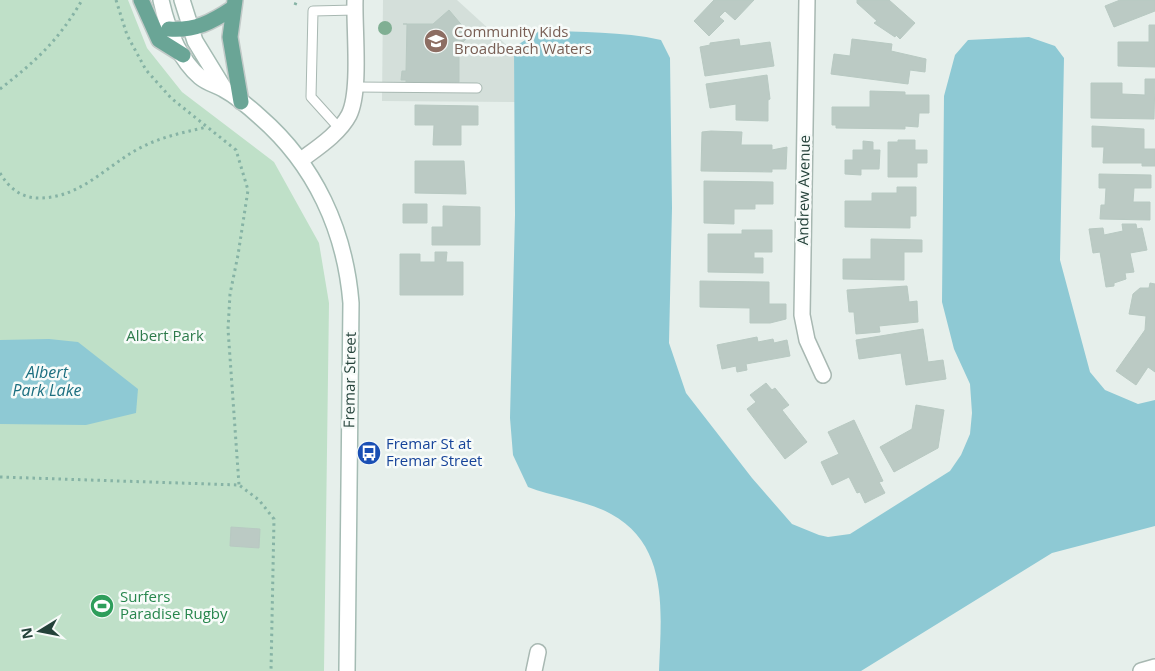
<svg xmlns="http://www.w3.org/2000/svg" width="1155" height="671" viewBox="0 0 1155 671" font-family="'Open Sans',sans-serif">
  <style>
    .built { fill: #d4dfda }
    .green { fill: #bfe0c8 }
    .water { fill: #8ec9d4 }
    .building { fill: #bbcac4; stroke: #b8c9c2 }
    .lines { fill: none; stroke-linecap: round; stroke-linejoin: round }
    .lane-casing { stroke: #a8b8b2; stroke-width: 11 }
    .street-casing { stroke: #a8b8b2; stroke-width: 18 }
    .secondary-casing { stroke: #a4bbb3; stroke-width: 18 }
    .primary-casing { stroke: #c2cac8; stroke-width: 18 }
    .path { stroke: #86b3a5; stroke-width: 3; stroke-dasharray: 2.5 4; stroke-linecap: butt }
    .lane { stroke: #fff; stroke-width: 9 }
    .street { stroke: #fff; stroke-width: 15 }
    .secondary { stroke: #fff; stroke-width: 15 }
    .primary { stroke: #6aa596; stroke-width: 15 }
    .tree { fill: #80af93 }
    .labels { text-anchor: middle; stroke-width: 5; stroke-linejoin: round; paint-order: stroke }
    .education-label { font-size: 15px; fill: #785e54; stroke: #f7fbf9; text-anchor: start }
    .street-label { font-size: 15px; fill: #24423a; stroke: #f7fbf9 }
    .park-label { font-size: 15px; fill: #2d7a4b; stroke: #f7fbf9 }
    .transit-label { font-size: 15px; fill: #164399; stroke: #f7fbf9; text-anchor: start }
    .leisure-label { font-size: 15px; fill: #27864d; stroke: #f7fbf9; text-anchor: start }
    .water-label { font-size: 16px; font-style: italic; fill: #1c6f80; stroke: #f7fbf9 }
  </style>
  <rect width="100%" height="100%" fill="#e6efeb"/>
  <path class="built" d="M383,0H457L514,52L515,102L382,101Z"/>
  <path class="green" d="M0,0H128L147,48L182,92L274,162L319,243L329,303L324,671H0Z"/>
  <path class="water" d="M541,30C581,33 622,31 661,40L670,58L672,208L669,343L686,393L752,478L792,524L819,535L828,537L850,534L950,471L961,455L970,434L972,413L970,384L954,349L942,302L944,96L955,55L968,40L1029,37L1055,46L1064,58L1060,260L1090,372L1105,390L1138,404L1155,400V526L1052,553L861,671H659C661,614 670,546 611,514C588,501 554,497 528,487L513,455L510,418L515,215L514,52L519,44Z
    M49,339L78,342L138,389L136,413L86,425L0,424V340Z"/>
  <path class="building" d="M714,0H754L735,20L725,11L719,17L724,21L709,36L694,21Z
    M857,0H889L915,23L900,39L896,35L895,37L874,23L877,21L857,3Z
    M1120,0H1155V11L1114,27L1105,6Z
    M449,10L470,35L459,46V82H406V80H401L402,71H406L407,24H403H433Z
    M1149,25H1155V67L1118,66V42H1149Z
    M739,39L740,46L770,42L774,66L705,76L700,47L710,45V43Z
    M852,39L892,44L891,51L926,59L925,72L910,70L908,84L831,74L834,54L850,56Z
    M767,75L770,99L768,100V121L736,120V104L710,108L706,84Z
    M1145,79H1155L1154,119L1091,118V83H1122V94L1145,95Z
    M870,91L905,92V95H929V113H919L918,127L905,126V129L836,128V125H832V107H870Z
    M415,105L478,106V125H461V145H433L434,125H415Z
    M1092,126L1144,129V149H1155V166H1142V163H1103L1104,147H1092Z
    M711,131L742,132L741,145H772V150L787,147L786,169H772V172L701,171L702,132Z
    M898,140H915V150H927V163H917V177H888V142H898Z
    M863,141L873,142V150H880L879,169H861V175L845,174V160H853V150H863Z
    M415,161H464L466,194L415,193Z
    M1099,174L1151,175V188H1134L1133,202H1150V220L1100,219L1101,205H1105L1106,188H1099Z
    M704,181L773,182V204H755V209H734V224L704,223Z
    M897,187H916V216H910V228L845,227V201H872V193H897Z
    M403,204H427V223H403Z
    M443,206L480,207V245H432V227H443Z
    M1122,224H1136L1137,229L1142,228L1147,250L1130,253L1134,272L1125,273L1126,279L1114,283V286L1106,287L1100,252L1093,253L1089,229L1103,228L1104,235L1123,231Z
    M742,230H772V252H754V258H763V273L708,272V234H742Z
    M871,239L922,240V252H904V280L843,279V259H871Z
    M435,252H447L446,262H463V295H400V254H420V262H435Z
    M700,281L769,282V304H786V319L770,323H750V308L700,307Z
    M1150,283L1155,284V372L1148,367L1136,385L1116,371L1145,330L1146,316L1129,314L1133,294L1140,288H1149Z
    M907,286L909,302L917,301L918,322L879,326L880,332L856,334L854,312H849L847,290Z
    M923,329L928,362L943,360L946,379L906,385L901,353L859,359L856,340Z
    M757,337L758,342L773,339L774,343L787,340L790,356L746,364L747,370L737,372L736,366L722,369L717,345Z
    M766,383L772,390L775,388L789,405L782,410L807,442L785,459L747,409L756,402L750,395Z
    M916,405L944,410L938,448L894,472L880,447L912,429Z
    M854,420L883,481L879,482L885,493L865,503L860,492L857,493L849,477L832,485L821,462L839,454L828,432Z
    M231,527L260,529L259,548L230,546Z"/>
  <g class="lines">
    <g class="lane-casing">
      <path id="lane" d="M355,87L477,88
        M339,128L311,97L313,11L355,10"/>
    </g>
    <g class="street-casing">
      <path id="street" d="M807,0L802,315L807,340L823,375
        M301,160C317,148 339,134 349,115C361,91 354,29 355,0
        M534,671L538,652
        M1141,671L1155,667"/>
    </g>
    <g class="secondary-casing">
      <path id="secondary" d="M161,0C167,27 178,58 200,77C207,83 216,85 223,89C236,96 249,107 260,117C315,165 345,230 351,303L347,671
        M182,0L195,41L225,90"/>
    </g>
    <g class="primary-casing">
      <path id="primary" d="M141,0L159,40L183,55
        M235,0L230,37L241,102
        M169,29C195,31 212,22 233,8"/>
    </g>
    <path class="path" d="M116,0L127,35L146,70L171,98L236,150L248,190L238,255L230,294L228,329L239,485
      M295,5L297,0
      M0,89C36,61 59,40 82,0
      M0,173C9,188 21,198 39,198C83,198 108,163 144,146C164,136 186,132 207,127
      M0,477L239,485L259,500L274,519L271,671"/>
    <use href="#lane" class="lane"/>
    <use href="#street" class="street"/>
    <use href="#secondary" class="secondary"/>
    <use href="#primary" class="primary"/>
  </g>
  <circle class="tree" cx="385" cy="28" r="7"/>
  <defs>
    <g id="school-disc" transform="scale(1.25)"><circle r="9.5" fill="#8d6e63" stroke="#f7fbf9"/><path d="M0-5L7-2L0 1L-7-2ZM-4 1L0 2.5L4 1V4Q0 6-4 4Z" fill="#fff"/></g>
    <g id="bus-disc" transform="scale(1.25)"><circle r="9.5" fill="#1a4fb4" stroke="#f7fbf9"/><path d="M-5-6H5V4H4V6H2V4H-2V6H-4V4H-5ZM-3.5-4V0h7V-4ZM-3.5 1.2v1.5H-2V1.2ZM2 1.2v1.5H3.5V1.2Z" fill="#fff"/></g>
    <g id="stadium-disc" transform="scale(1.25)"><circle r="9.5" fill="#2e9e5b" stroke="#f7fbf9"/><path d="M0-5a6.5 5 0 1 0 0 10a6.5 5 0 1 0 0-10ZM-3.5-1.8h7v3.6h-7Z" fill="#fff"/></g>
  </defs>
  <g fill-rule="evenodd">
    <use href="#school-disc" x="436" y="41"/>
    <use href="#bus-disc" x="369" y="453"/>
    <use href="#stadium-disc" x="102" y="606"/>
  </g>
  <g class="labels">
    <g class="education-label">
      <text x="454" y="37">Community Kids<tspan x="454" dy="17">Broadbeach Waters</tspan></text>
    </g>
    <g class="street-label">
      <text transform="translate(804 190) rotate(-89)" y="5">Andrew Avenue</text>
      <text transform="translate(350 380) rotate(-89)" y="5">Fremar Street</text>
    </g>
    <g class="park-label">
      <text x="165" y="341">Albert Park</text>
    </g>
    <g class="transit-label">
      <text x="386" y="449">Fremar St at<tspan x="386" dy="17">Fremar Street</tspan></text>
    </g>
    <g class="leisure-label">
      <text x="120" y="602">Surfers<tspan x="120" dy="17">Paradise Rugby</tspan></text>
    </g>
    <g class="water-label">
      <text x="47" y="378">Albert<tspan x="47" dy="18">Park Lake</tspan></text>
    </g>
  </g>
  <g transform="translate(40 631) rotate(260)" stroke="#f7fbf9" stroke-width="4" paint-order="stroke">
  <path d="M0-4L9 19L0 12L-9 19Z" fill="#24423a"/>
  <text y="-8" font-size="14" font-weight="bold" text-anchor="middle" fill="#24423a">N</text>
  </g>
</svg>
